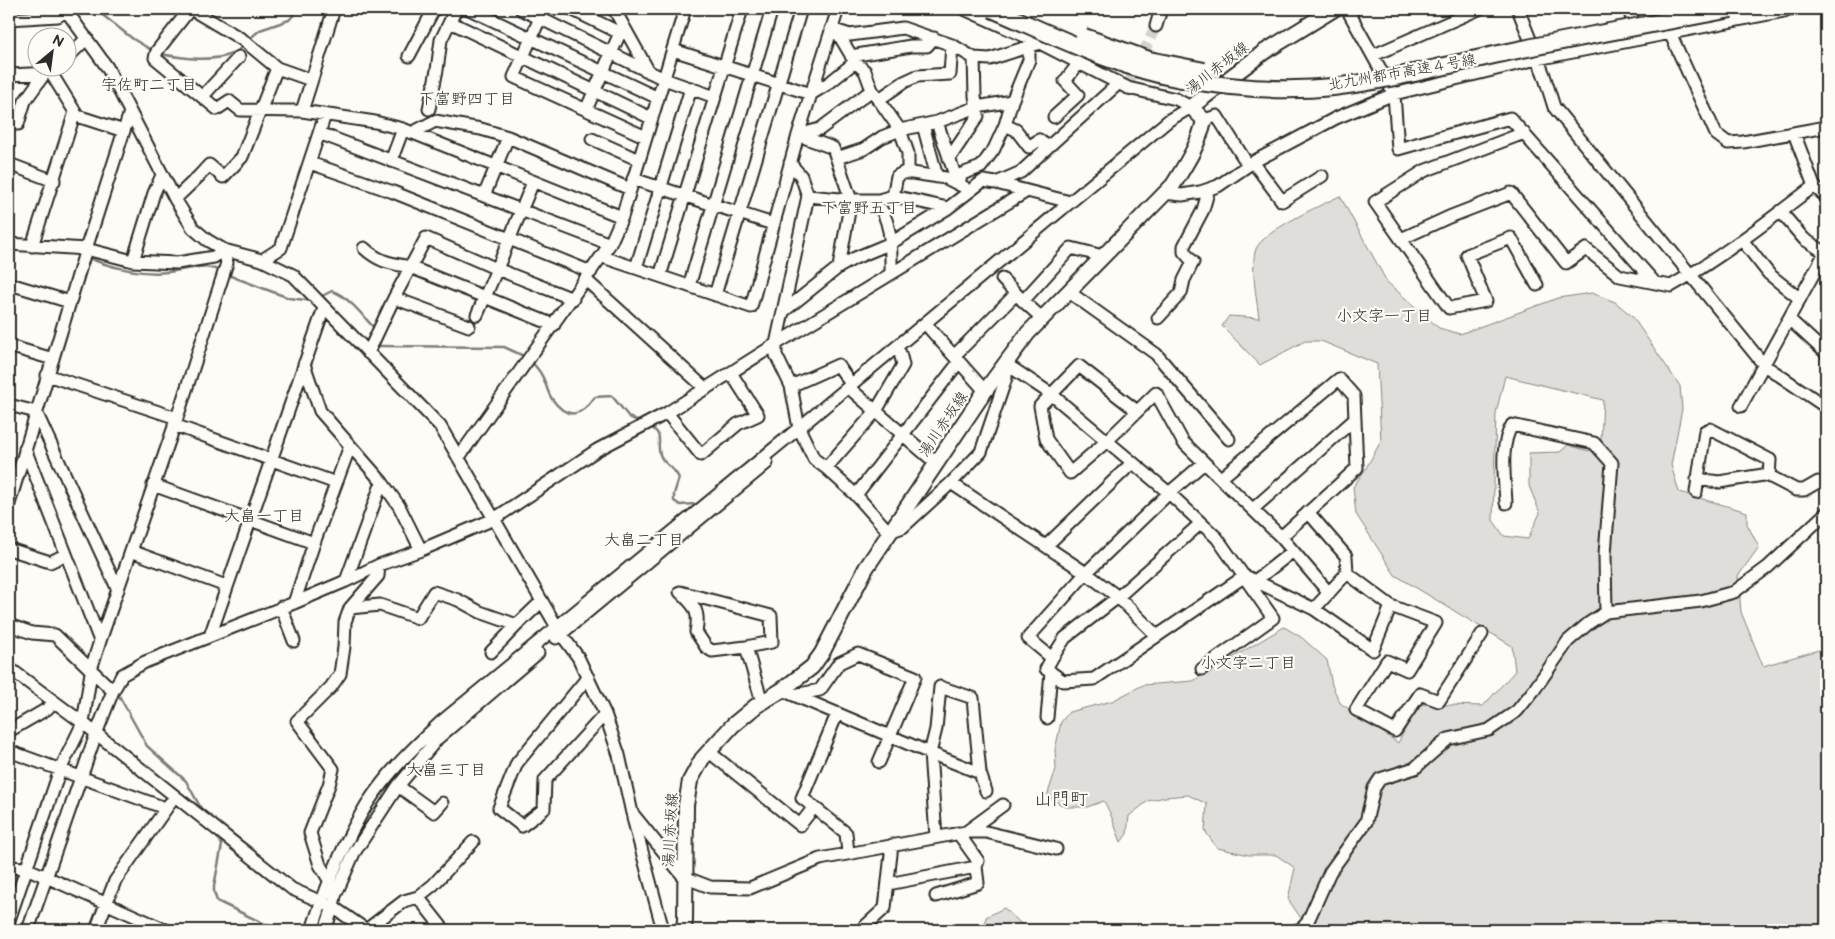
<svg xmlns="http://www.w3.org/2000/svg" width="1835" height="939" viewBox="0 0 1835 939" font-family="'Balsamiq Sans','Klee One',sans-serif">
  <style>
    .green { fill: #dfdeda; stroke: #858482; fill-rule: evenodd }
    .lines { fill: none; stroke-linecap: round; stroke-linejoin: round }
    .stream { stroke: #7e7d7b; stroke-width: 2.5 }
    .minor-tunnel { stroke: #d3d2ce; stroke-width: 11; stroke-dasharray: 11 5.5; stroke-linecap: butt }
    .minor-casing { stroke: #2b2b2b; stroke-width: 15 }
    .major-casing { stroke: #2b2b2b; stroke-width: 18 }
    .minor { stroke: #fdfcf7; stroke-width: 11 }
    .major { stroke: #fdfcf7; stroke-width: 14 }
    .highway-bridge-casing { stroke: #2b2b2b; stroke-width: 20; stroke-linecap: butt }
    .highway-bridge { stroke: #fdfcf7; stroke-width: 16 }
    .labels { text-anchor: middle; stroke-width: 4.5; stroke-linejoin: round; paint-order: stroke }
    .street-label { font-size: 15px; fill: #2b2b2b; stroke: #fdfcf7 }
    .neighbourhood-label { font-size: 16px; fill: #2b2b2b; stroke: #fdfcf7 }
    .quarter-label { font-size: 18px; fill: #2b2b2b; stroke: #fdfcf7 }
  </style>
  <rect width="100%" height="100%" fill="#fdfcf7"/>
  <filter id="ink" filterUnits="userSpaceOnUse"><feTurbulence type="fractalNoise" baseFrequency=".02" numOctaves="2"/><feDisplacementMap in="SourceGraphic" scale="10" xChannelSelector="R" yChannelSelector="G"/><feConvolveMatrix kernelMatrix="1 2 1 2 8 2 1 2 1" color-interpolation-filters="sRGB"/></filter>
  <g filter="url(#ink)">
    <path class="green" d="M1340,196L1387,282L1439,328L1460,334L1558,298L1592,293L1615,302L1632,316L1680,386L1682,409L1671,465L1679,492L1747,512V524L1759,547L1738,576L1741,612L1763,666L1826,648V930H1280L1302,920L1288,899L1295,868L1276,855H1249L1217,848L1205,831L1207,804L1188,795L1165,797L1148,801L1129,816L1127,834L1121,842L1110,813L1104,801L1087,807H1065L1047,796L1056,769L1055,750L1061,722L1069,712L1112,701L1143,685L1193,681L1284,627L1301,637L1327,660L1332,685L1340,703L1398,743L1418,704L1483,706L1515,671L1512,646L1395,575L1356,514L1353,487L1365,470L1381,441L1377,364L1321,341H1305L1260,365L1222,326L1229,316L1259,318C1257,301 1250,264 1256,249C1263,231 1321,205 1340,196ZM1505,376L1603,400L1601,440L1589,451L1568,445L1560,452L1529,453V486L1540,513L1528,539L1504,536L1493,520L1496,413Z
      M1004,908L1028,930H984L986,917Z"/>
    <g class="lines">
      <path class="stream" d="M95,9L133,39L153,51
        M9,10L24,13
        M248,40L260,30L289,20L299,9
        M160,54C182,58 213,63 234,53C238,52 240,48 243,45
        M9,250L30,251
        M87,257C108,267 143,275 167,272C186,270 202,263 221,271
        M228,275L289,298L313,301
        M322,296L332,291C348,296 363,316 375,329
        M377,346L504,347L526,357
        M532,362C535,366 539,370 541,374C546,382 547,392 552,399C568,421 581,416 595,397L612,396L629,417L639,422
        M649,426C667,436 654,444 661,457C665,465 673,466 679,478L674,494V501L680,505L695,504
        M117,692L147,746L186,781L203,812
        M216,834L222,845L214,886V892L217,901L277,930"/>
      <path class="minor-tunnel" d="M1129,83L1156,26"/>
      <g class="minor-casing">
        <path id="minor" d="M65,9L107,67L175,199L193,228L207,240L224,250L262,260L293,275L440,426L561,634L578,657L605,714L619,755L632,813L684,877L710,887L750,888L820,859L966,832H986L1056,849
          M190,9L157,51L155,58L217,109L229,101L240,110L302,111L375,122L403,129L622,217
          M191,9L243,40L277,68L311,80
          M469,9L658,98
          M521,9L664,79L715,97L742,9
          M544,9L514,77L646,137
          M571,9L620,33L586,110
          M614,9L649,72
          M964,9L1040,43
          M1347,9L1394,94L1398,149L1510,118L1655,283
          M1518,9L1544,75L1554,107L1764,365L1826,407
          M1629,9L1636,33
          M9,19L58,16L69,9
          M450,22L651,118
          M1156,26L1161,9
          M831,29L850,35L903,28L952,45L974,58L990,59L1040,43L1128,88L1176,99L1191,107
          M836,30L855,62L865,71L872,90L900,130L908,153V173
          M1670,33L1716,134L1728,143L1743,142L1826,127
          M673,50L811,94L829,83L855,62
          M1374,55L1479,9
          M409,56L434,9
          M851,56L911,46H927L934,38
          M68,57L87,38
          M9,75L51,73L57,68
          M202,97L239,57
          M878,100L904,82L917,76L950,74L952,45
          M429,109L437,70L441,40L456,9
          M302,111L334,9
          M74,115L124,131
          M1054,117L1078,95L1065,81L1079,63
          M1204,120L1217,116L1248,165
          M937,122L958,184
          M9,124H18L25,101L45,73
          M923,125L937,177
          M1005,125L1016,130L1029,147L1039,140L1048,147L1119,83
          M319,133L610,244
          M412,133L435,121L481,129L508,137L630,189
          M1524,133L1424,171L1375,202L1449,308L1486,301L1467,255L1511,238L1537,285
          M1794,133L1814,186L1826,197
          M798,135L833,148L851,200L839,267
          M798,135L820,129L872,90
          M592,139L639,160
          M837,158L864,149L882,137L900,130L937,122L977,107L1012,101
          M949,159L978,116L975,96L974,58
          M391,161L403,129
          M1253,162L1282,201L1322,176
          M310,163L393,192L591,272
          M790,163L801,176L808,196L776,344V355L791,386L799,428L814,459L826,468L856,495L889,532L903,527L951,483L1086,573L1118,597L1157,636L1245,576
          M9,164L54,181
          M633,179L773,224
          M996,183L1021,172L1048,147
          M958,184L962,174L981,167L994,149L1005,125L1012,101L1029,60V46
          M1164,193L1182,195L1200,192L1218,186L1253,162L1336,118L1394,94L1537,59L1794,9
          M484,196L508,137
          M808,196L851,200H879L893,196L948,208
          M893,196L897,176L905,172L946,178L964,187
          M175,199L199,176L209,165L223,177L242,157L277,68
          M874,200C893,219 891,249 891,274
          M1780,211L1804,239L1826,253
          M1401,239L1449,217L1511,193L1566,263L1586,249L1620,276L1671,286C1722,257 1768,221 1814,186
          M1742,240L1769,274L1800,299
          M9,244L86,249L133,261L177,263L214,257L224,250
          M32,246L75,112L51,73
          M364,248C379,262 390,263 410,267L554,325
          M603,257L751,307L798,135L838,9
          M262,260L281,248L325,115
          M133,261L154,193L162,175
          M636,268L691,88
          M660,276L715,97
          M1002,279L1023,301L1071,248L1103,256
          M586,280L706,389
          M10,284L70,302
          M689,286L772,9
          M1069,292L1156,354L1229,439
          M715,295L801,9
          M394,298L469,326
          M1023,301L1043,319
          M784,311L839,267L855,258L891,243L948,208L983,181L996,183L1070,202
          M477,315L497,269L573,299
          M1158,318L1181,293L1184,280L1193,262L1184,252V246L1203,210L1209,189
          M1789,319L1826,353
          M926,322L930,329L985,391
          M9,346L53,359
          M368,353L394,298L426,238L497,269L533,182
          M954,356L1016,294
          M304,364L320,411L382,482L399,506L421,550
          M1006,364L1051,394L1169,493L1217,538L1273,618L1202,669
          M47,375L177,418
          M791,386L838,365L851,384
          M848,387L937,464
          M9,405L36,412L118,590
          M1741,406L1826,251
          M1137,411L1079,366L1040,406L1046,439L1070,473L1107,441L1156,393L1183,442L1281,537L1329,593
          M667,413L701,455L738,424L758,415L731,373
          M174,425L336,483
          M25,449L100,641
          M459,457L610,244L622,217L685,9
          M826,468L876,411L903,365L900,353
          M1221,478L1339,379L1354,396L1357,468L1281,537
          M1697,479L1719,482L1763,475L1771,477L1796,490H1804L1818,482L1826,484
          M951,483L981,452L1006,378V364
          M153,485L314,543
          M1696,492L1705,431L1710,429L1770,460L1769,477
          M856,495L959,362
          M1506,503C1505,478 1499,447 1512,425L1594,443L1612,463L1605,554L1606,612
          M9,504L86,249L130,112
          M1253,509L1355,419
          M1308,512L1346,556L1347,573
          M1201,523L1118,597L1065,638L1052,658L1028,638L1086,573L1169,493L1204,463
          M1046,546L1132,463
          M9,549L50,562L65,555
          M131,551L226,586
          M1245,576L1314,609L1373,650L1391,606
          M346,581L382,482
          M1255,581L1293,551
          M294,603L314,543L350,446
          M281,607L294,641
          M350,608L380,605L418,618L434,592L458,600L480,612L517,625L491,652
          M1314,609L1347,573L1391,606L1436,623L1407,670L1387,661L1356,710L1395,731L1420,694L1439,701L1482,634
          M9,625L32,633L55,635L113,691
          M517,625L542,601
          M210,636L324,308
          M556,638L767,463
          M746,647L712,651L706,647L696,632C700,611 695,606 680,592L771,616L772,642L746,647L762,702
          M1052,658L1046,669L1063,681L1094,679L1157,636
          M9,668L83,723L292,889L333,907L362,927L364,930
          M588,677L517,763L499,808L522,826L544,809L545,780L605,714
          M940,687L973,698L980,773L930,753L936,729Z
          M782,690L930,753L936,836
          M794,695L820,690L839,663L858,654L915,677L879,762
          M1047,718L1051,672
          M9,731L47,709L54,702
          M9,751L165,808
          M708,751L800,825L814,807L846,833L848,853
          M980,773L986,791
          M398,786L434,812L442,803
          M814,807L802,798L837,714
          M633,818L663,930
          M966,832L1003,805
          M9,867L26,868L166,930
          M329,880L320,865L310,833L329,785L333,769L297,721L331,687L340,674L344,647L345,622L350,608L378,576L379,565
          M888,884L976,867
          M936,896L978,883L976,867L978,861L958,833
          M418,897L444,930
          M9,920L60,770L83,723L92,666L100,641L177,418L227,263L224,250
          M28,930L96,734L113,691L122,675L145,662L294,603L346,581L379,565L421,550L494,519L597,450L667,413L776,344L1027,191
          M96,930L115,881L170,803
          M312,930C326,887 343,843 367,804C387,773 414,747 441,722L799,428L1169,120L1191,107
          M325,930L333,907L335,896L354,853L398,786L438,738L538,653
          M366,930L404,901L418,897L433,885L473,842
          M861,930L885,908L892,845
          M1300,930L1307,923L1330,872L1366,822L1374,788L1380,779L1415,768L1448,739L1489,730L1517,711L1534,690L1568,641L1589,623L1606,612L1701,601L1734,592L1768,567L1826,513"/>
      </g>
      <g class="major-casing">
        <path id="major" d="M683,930L685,921L686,805L690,781L702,759L733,725L756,706L782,690L812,667L822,653L866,568L985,391L1028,333L1173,185C1186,164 1199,145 1204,120L1191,107L1264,52L1334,9"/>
      </g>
      <use href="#minor" class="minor"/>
      <use href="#major" class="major"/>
      <g class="highway-bridge-casing">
        <path id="highway-bridge" d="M992,9C1053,35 1115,67 1181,79C1231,88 1283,92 1333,87C1394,80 1454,63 1513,51C1585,36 1658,23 1731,9
          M1084,37L1149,60L1204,71"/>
      </g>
      <use href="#highway-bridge" class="highway-bridge"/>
    </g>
  </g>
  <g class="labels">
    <g class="street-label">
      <text transform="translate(1217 68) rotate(-38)" y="5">湯川赤坂線</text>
      <text transform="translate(1402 72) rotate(-10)" y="5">北九州都市高速４号線</text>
      <text transform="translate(943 424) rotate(-56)" y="5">湯川赤坂線</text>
      <text transform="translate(670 830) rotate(-87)" y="5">湯川赤坂線</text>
    </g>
    <g class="neighbourhood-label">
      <text x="149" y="90">宇佐町二丁目</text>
      <text x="467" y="104">下富野四丁目</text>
      <text x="869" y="213">下富野五丁目</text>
      <text x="1384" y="321">小文字一丁目</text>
      <text x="264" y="521">大畠一丁目</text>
      <text x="644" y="545">大畠二丁目</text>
      <text x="1248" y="668">小文字二丁目</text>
      <text x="446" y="775">大畠三丁目</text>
    </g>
    <g class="quarter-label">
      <text x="1061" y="805">山門町</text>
    </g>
  </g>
  <rect width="1835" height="939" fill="none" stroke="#fdfcf7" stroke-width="30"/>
  <rect x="15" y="15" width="1805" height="909" fill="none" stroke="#2b2b2b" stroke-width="2" filter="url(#ink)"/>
  <g transform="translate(52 52) rotate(29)"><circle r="24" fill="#fdfcf7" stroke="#a9a8a5"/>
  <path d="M0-4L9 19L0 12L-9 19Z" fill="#2b2b2b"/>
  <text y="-8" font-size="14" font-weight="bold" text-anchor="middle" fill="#2b2b2b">N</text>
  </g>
</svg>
